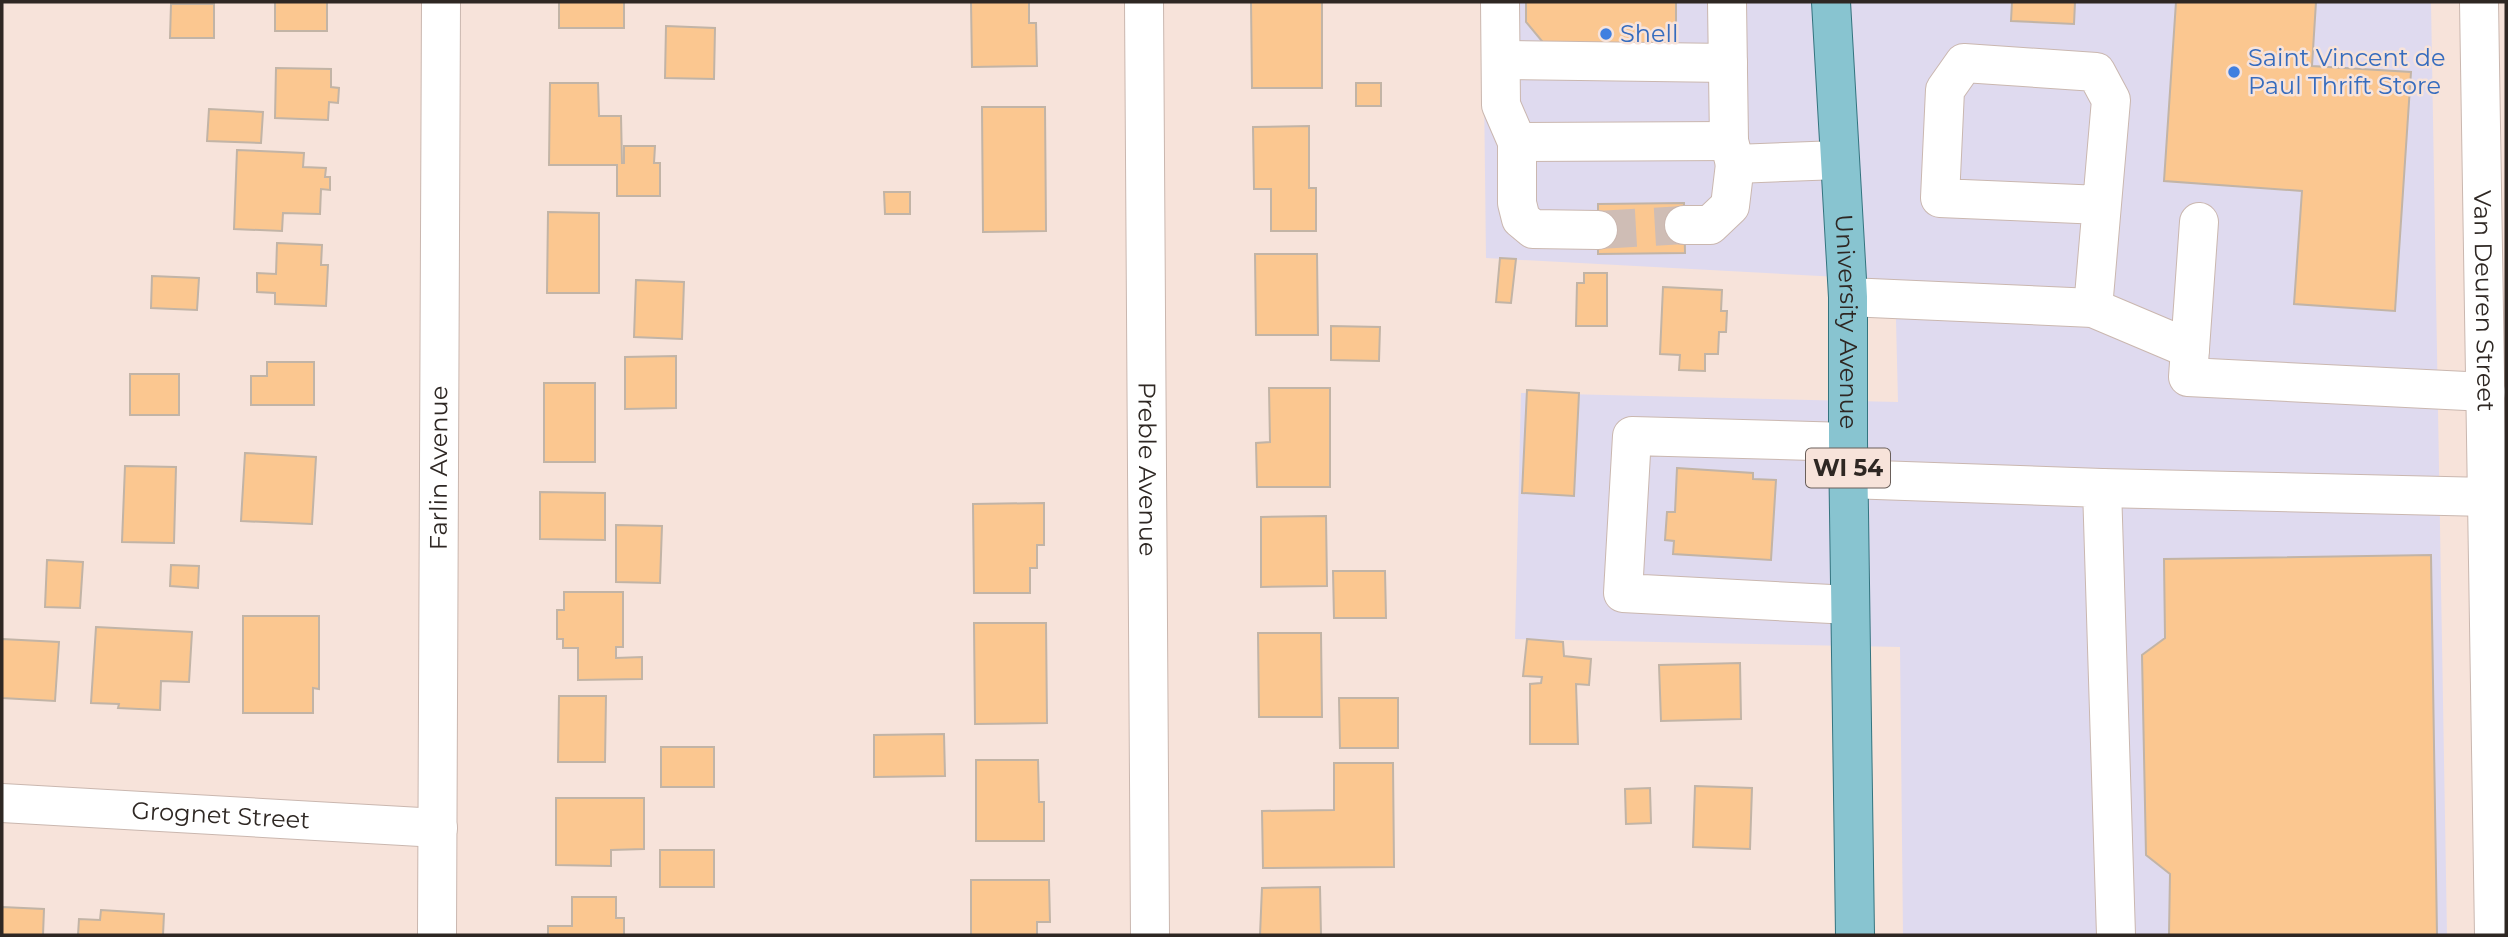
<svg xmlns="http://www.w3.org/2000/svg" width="2508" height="937" viewBox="0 0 2508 937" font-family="Montserrat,sans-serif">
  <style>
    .commercial { fill: #dfdaef }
    .building { fill: #fbc790; stroke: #c2b4a6; stroke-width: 2 }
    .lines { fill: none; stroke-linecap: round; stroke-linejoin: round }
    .minor-tunnel { stroke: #cfbdb5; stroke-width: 38; stroke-dasharray: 38 19; stroke-linecap: butt }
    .minor-casing { stroke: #cab7af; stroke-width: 40 }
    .major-casing { stroke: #34747f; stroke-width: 40 }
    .minor { stroke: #fff; stroke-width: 38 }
    .major { stroke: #88c4d0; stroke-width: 38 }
    .shop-dot { fill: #3f7fe0; stroke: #f7e3da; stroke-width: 2.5 }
    .labels { text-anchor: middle; stroke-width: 5; stroke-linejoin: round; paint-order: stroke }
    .shield { fill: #f7e3da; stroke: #6a5f5a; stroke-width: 2 }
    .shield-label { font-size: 23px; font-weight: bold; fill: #2e2723 }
    .shop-label { font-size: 24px; fill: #366cbe; stroke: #f7e3da; text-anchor: start }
    .street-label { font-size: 24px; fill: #2e2723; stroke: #f7e3da }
  </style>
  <rect width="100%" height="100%" fill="#f7e3da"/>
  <path class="commercial" d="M1483,2H2431L2447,935H1903L1900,647L1515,639L1521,393L1898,402L1895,280L1486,258Z"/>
  <path class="building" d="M275,2H327V31H275Z
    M559,2H624V28H559Z
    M971,2H1029V23H1036L1037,66L972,67Z
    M1251,2H1322V88H1252Z
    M1526,2H1676V47L1546,46L1526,22Z
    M2012,2H2075L2074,24L2011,21Z
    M2176,2H2316L2312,66L2411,72L2395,311L2294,304L2302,191L2164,181Z
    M171,4H214V38H170Z
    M666,26L715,28L714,79L665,78Z
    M276,68L331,69V87L339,88L338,103L329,102L328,120L275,118Z
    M550,83H598L599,116H621L622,163H624V146H655L654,163H660V196H617V165H549Z
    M1356,83H1381V106H1356Z
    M982,107H1045L1046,231L983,232Z
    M209,109L263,112L261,143L207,141Z
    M1309,126V188H1316V231H1271V189H1254L1253,127Z
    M237,150L304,153L303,167L326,168L325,177H330V190L321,189L320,214L283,213L282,231L234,229Z
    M884,192H910V214H885Z
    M1684,203L1685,253L1598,254V204Z
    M548,212L599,213V293H547Z
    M277,243L322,245L321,265H328L326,306L275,304V293L257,292V273L276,274Z
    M1255,254H1317L1318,335H1256Z
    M1500,258L1516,259L1511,303L1496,302Z
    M1584,273H1607V326H1576L1577,283H1584Z
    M152,276L199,278L197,310L151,308Z
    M636,280L684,282L682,339L634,337Z
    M1663,287L1722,290L1721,311H1727L1726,332H1719L1718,354H1705V371L1679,370L1680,355L1660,354Z
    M1331,326L1380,327L1379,361L1331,360Z
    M676,356V408L625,409V357Z
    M267,362H314V405H251V376H267Z
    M130,374H179V415H130Z
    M544,383H595V462H544Z
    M1269,388H1330V487H1257L1256,443L1270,442Z
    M1527,390L1579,393L1574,496L1522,493Z
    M245,453L316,457L312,524L241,521Z
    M125,466L176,467L174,543L122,542Z
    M1677,468L1753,473V479L1776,480L1771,560L1673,554L1674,541L1665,540L1667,512H1675Z
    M540,492L605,493V540L540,539Z
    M1044,503V545H1037V568H1030V593H974L973,504Z
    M1326,516L1327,586L1261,587V517Z
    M616,525L662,526L660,583L616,582Z
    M2431,555L2437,935H2169L2170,874L2146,855L2142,655L2165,638L2164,559Z
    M47,560L83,562L80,608L45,607Z
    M171,565L199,566L198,588L170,586Z
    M1333,571H1385L1386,618H1334Z
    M564,592H623V647H616V658L642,657V679L578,680V648H563V639H557V610H564Z
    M243,616H319V689L313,688V713H243Z
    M974,623H1046L1047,723L975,724Z
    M96,627L192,632L189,682L161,681L160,710L118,708L119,704L91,703Z
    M1258,633H1321L1322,717H1259Z
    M2,639L59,642L55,701L2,698Z
    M1527,639L1563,642L1564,656L1591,659L1589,685L1576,684L1578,744H1530V684L1541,683L1542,677L1523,676Z
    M1740,663L1741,719L1661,721L1659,665Z
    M559,696H606L605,762H558Z
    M1339,698H1398V748H1340Z
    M944,734L945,776L874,777V735Z
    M661,747H714V787H661Z
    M976,760H1038L1039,802H1044V841H976Z
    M1334,763H1393L1394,867L1263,868L1262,811L1334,810Z
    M1695,786L1752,788L1750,849L1693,847Z
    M1650,788L1651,823L1626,824L1625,789Z
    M556,798H644V849L611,850V866L556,865Z
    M660,850H714V887H660Z
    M971,880H1049L1050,922H1037V935H971Z
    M1320,887L1321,935H1260L1262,888Z
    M572,897H616V918H624V935H548V926H572Z
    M2,907L44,909L43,935H2Z
    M101,910L164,914L163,935H78L79,919L100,920Z"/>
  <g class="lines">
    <path class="minor-tunnel" d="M1598,230L1684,225"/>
    <g class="minor-casing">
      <g id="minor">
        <path id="s1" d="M1144,2L1150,935"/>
        <path d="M1500,2L1501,105L1517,142V203L1521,219L1533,229L1598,230"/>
        <path d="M1727,2L1729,141L1735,164L1839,160"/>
        <path id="s2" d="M2479,2L2494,935"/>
        <path d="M1501,60L1728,63"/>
        <path d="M1517,142L1729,141"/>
        <path d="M2199,222L2188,377L2486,392"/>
        <path d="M1684,225H1710L1730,206L1735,164"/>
        <path d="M1848,297L2093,308L2190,349"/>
        <path d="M2093,308L2111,100L2096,72L1964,63L1945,90L1940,198L2101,205"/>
        <path d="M1848,442L1632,436L1623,593L1850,605"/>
        <path d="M1848,479L2102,488L2116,935"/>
        <path d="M2102,488L2487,497"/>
        <path id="s3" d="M2,803L438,828"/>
        <path id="s4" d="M437,935L441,2"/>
      </g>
    </g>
    <g class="major-casing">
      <g id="major">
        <path id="s5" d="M1831,2L1848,297V442L1855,935"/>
      </g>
    </g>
    <use href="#minor" class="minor"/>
    <use href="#major" class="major"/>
  </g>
  <g class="shop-dot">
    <circle cx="1606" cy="34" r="7"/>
    <circle cx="2234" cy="72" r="7"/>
  </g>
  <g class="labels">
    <rect class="shield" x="1806" y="448.5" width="84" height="39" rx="5"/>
    <g class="shield-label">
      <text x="1848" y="476">WI 54</text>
    </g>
    <g class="shop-label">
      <text x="1620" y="42">Shell</text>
      <text x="2248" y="66">Saint Vincent de<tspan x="2248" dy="28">Paul Thrift Store</tspan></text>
    </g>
    <g class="street-label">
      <text dy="8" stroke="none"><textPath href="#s2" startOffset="299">Van Deuren Street</textPath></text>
      <text dy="8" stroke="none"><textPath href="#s5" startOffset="320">University Avenue</textPath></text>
      <text dy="8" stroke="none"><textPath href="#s4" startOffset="467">Farlin Avenue</textPath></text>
      <text dy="8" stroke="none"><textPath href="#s1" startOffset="467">Preble Avenue</textPath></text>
      <text dy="8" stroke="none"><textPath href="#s3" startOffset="219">Grognet Street</textPath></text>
    </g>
  </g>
  <rect width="2508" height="937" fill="none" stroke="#2e2723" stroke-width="7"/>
</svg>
